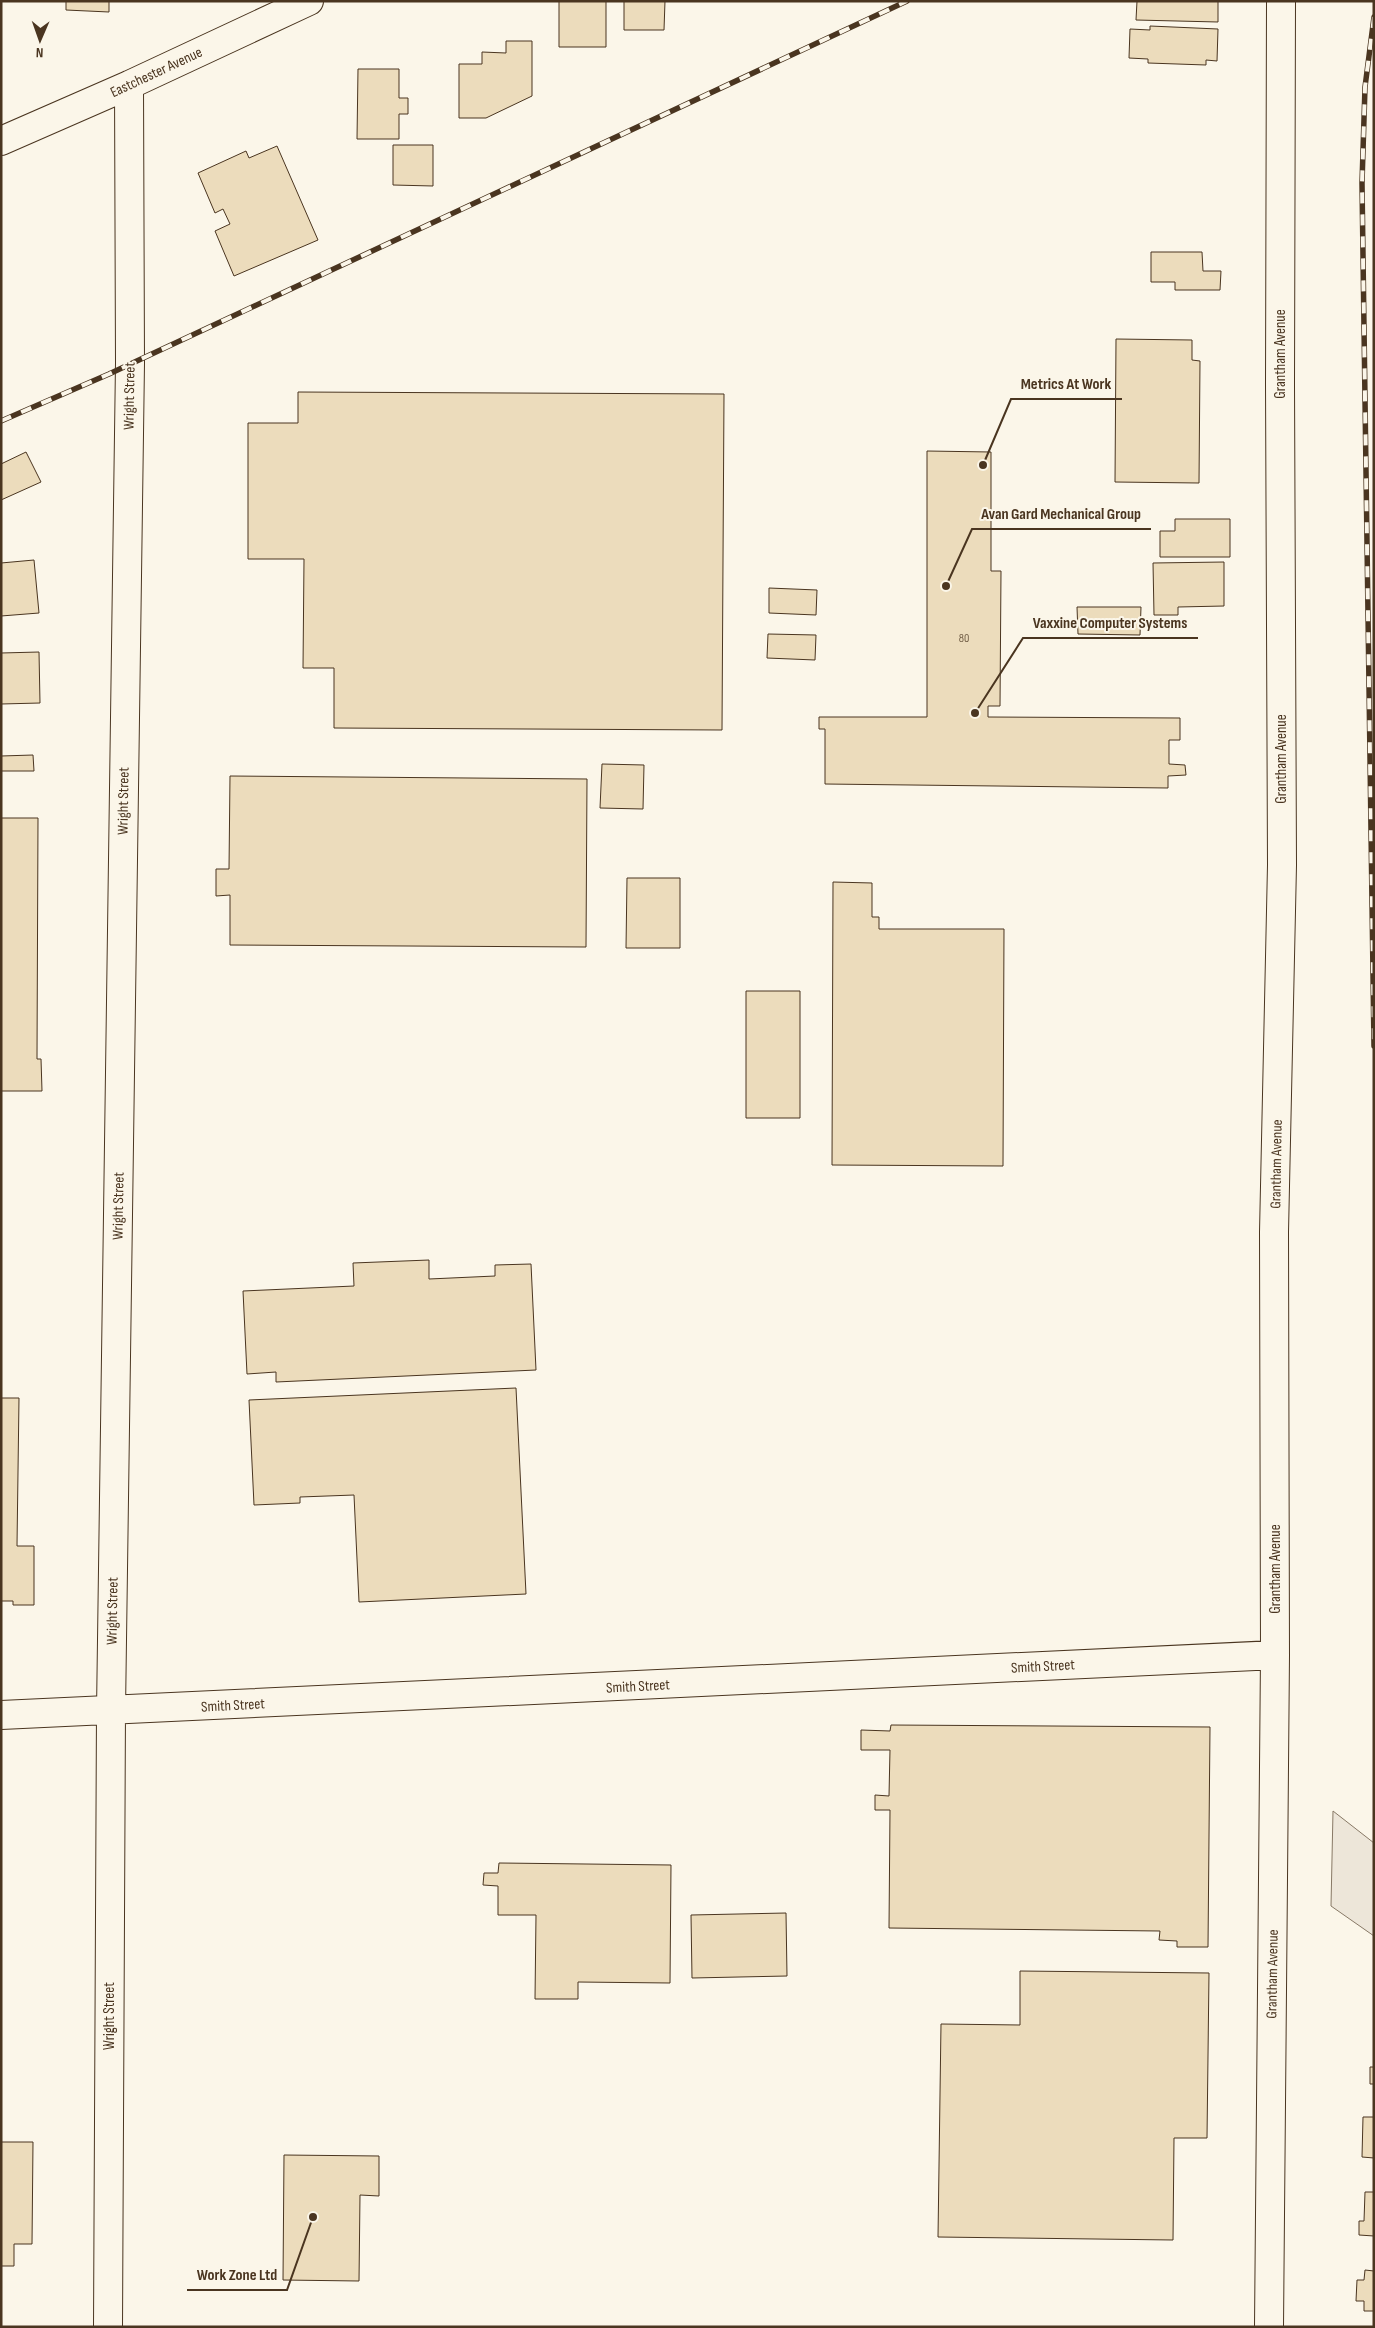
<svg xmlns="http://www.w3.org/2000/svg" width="1375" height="2328" viewBox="0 0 1375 2328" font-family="'Sofia Sans Condensed',sans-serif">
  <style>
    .green { fill: #ede6d9; stroke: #887966 }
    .building { fill: #ecdcbc; stroke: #4a3520 }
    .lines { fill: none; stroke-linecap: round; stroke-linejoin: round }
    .minor-casing { stroke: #4a3520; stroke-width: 30 }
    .minor { stroke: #fbf6e9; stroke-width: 28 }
    .rail-casing { stroke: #4a3520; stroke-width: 5.5 }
    .rail { stroke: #fbf6e9; stroke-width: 4; stroke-dasharray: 11; stroke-linecap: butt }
    .labels { text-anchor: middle; stroke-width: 4; stroke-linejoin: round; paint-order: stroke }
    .number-label { font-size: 12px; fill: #725f47 }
    .street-label { font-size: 15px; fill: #4a3520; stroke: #fbf6e9 }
    .leader { fill: none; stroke: #4a3520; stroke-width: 2 }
    .callout-dot { fill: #4a3520; stroke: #fbf6e9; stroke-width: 2 }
    .callout-label { font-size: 16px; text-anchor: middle; font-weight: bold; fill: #4a3520; stroke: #fbf6e9; stroke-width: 4; stroke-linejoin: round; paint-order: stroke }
  </style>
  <rect width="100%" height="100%" fill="#fbf6e9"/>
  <path class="green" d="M1333,1811L1374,1843V1936L1331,1906Z"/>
  <path class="building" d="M66,1H109V12L66,10Z
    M559,1H606V47H559Z
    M624,1H665L664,30H624Z
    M1137,1H1218V22L1136,20Z
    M1150,26L1218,29L1217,61L1206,60V65L1148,63V59L1129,58L1130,29L1150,30Z
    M506,41H532V96L486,118H459V64H482V52L506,53Z
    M358,69H399V98H408V114H399V139H357Z
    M393,145H433V186L393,185Z
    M277,146L318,240L234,276L215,231L230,224L223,209L215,213L198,173L246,151L249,158Z
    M1151,252H1202L1203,271H1221L1220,290H1175V282H1151Z
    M1116,339L1192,340V360L1200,361L1199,483L1115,482Z
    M298,392L724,394L722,730L334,728V668H303L304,559H248V423H298Z
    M927,451L991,452V571H1001L1000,706H988V717L1180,718V740H1169V764L1185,765L1186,775L1168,776V788L825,784V729H819V717H927Z
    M26,452L41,482L1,500V464Z
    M1175,519H1230V557H1160V531H1175Z
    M34,560L39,613L1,616V563Z
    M1224,562V606L1178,607V615H1154L1153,563Z
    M769,588L817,590L816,615L769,613Z
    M1077,607H1141L1140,635L1078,634Z
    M768,634L816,635L815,660L767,658Z
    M39,652L40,703L1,704V653Z
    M33,755L34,771H1V756Z
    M602,764L644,765L643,809L600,808Z
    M230,776L587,779L586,947L230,945V895L216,896V869H229Z
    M1,818H38L37,1059H41L42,1091H1Z
    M627,878H680V948H626Z
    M833,882L872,883V917H879V929H1004L1003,1166L832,1165Z
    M746,991H800V1118H746Z
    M429,1260V1279L495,1276V1265L531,1264L536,1370L276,1382V1372L247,1374L243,1291L354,1286L353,1263Z
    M516,1388L526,1594L359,1602L354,1495L300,1497V1503L254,1505L249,1400Z
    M1,1398H19L17,1546H34V1605H13V1601H1Z
    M891,1725L1210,1727L1208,1947H1177V1941L1159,1940L1160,1931L889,1928L890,1810H875V1795L889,1796L890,1750H861V1730L890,1731Z
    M499,1863L671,1865L670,1983L578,1982V1999H535L536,1915H498V1886L483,1885L484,1873H498Z
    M786,1913L787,1976L692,1978L691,1915Z
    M1020,1971L1209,1973L1207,2138H1174L1173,2240L938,2237L941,2024L1020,2025Z
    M1370,2067H1374V2084H1370Z
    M1363,2117H1374V2158L1362,2157Z
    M1,2142H33L32,2244H14V2266H1Z
    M284,2155L379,2156V2196L360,2195L359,2281L283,2280Z
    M1365,2192H1374V2236L1359,2235V2221H1364Z
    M1365,2270L1374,2271V2311H1364V2301H1356L1357,2280H1364Z"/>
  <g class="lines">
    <g class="minor-casing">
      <path id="minor" d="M1,141L129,85L309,1
        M1,1715L1275,1655
        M108,2327L111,1711L130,363L129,85
        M1269,2327L1275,1655L1274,1232L1282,865L1280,384L1281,1"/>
    </g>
    <use href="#minor" class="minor"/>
    <g class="rail-casing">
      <path id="rail" d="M1374,17L1365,87L1362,183L1374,1046
        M1,421L109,374L907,1"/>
    </g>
    <use href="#rail" class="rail"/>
  </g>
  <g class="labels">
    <g class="number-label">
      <text x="964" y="642">80</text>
    </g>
    <g class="street-label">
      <text transform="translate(156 72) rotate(-25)" y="5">Eastchester Avenue</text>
      <text transform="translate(1280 354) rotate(-90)" y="5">Grantham Avenue</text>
      <text transform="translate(129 396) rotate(-89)" y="5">Wright Street</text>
      <text transform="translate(1281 759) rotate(-90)" y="5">Grantham Avenue</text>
      <text transform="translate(123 801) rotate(-89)" y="5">Wright Street</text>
      <text transform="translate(1276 1164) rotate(-89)" y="5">Grantham Avenue</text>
      <text transform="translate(118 1206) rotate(-89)" y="5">Wright Street</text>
      <text transform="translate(1275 1569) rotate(-90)" y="5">Grantham Avenue</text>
      <text transform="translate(112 1611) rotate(-89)" y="5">Wright Street</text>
      <text transform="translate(1043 1666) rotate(-3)" y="5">Smith Street</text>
      <text transform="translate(638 1686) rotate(-3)" y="5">Smith Street</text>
      <text transform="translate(233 1705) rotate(-3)" y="5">Smith Street</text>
      <text transform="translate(1272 1974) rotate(-89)" y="5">Grantham Avenue</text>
      <text transform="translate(109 2016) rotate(-90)" y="5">Wright Street</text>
    </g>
  </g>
  <path class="leader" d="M983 465L1011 399H1122M946 586L972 529H1151M975 713L1023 638H1198M313 2217L287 2290H187"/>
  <g class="callout-dot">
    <circle cx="983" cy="465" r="5"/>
    <circle cx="946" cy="586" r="5"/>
    <circle cx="975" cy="713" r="5"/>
    <circle cx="313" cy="2217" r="5"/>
  </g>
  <g class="callout-label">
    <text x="1066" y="389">Metrics At Work</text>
    <text x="1061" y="519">Avan Gard Mechanical Group</text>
    <text x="1110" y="628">Vaxxine Computer Systems</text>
    <text x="237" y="2280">Work Zone Ltd</text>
  </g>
  <rect width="1375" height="2328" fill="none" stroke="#4a3520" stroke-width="5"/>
  <g transform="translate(40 40) rotate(182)" stroke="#fbf6e9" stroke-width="4" paint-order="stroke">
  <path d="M0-4L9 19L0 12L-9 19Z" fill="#4a3520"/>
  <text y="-8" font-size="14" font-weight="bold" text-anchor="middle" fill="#4a3520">N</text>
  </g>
</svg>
